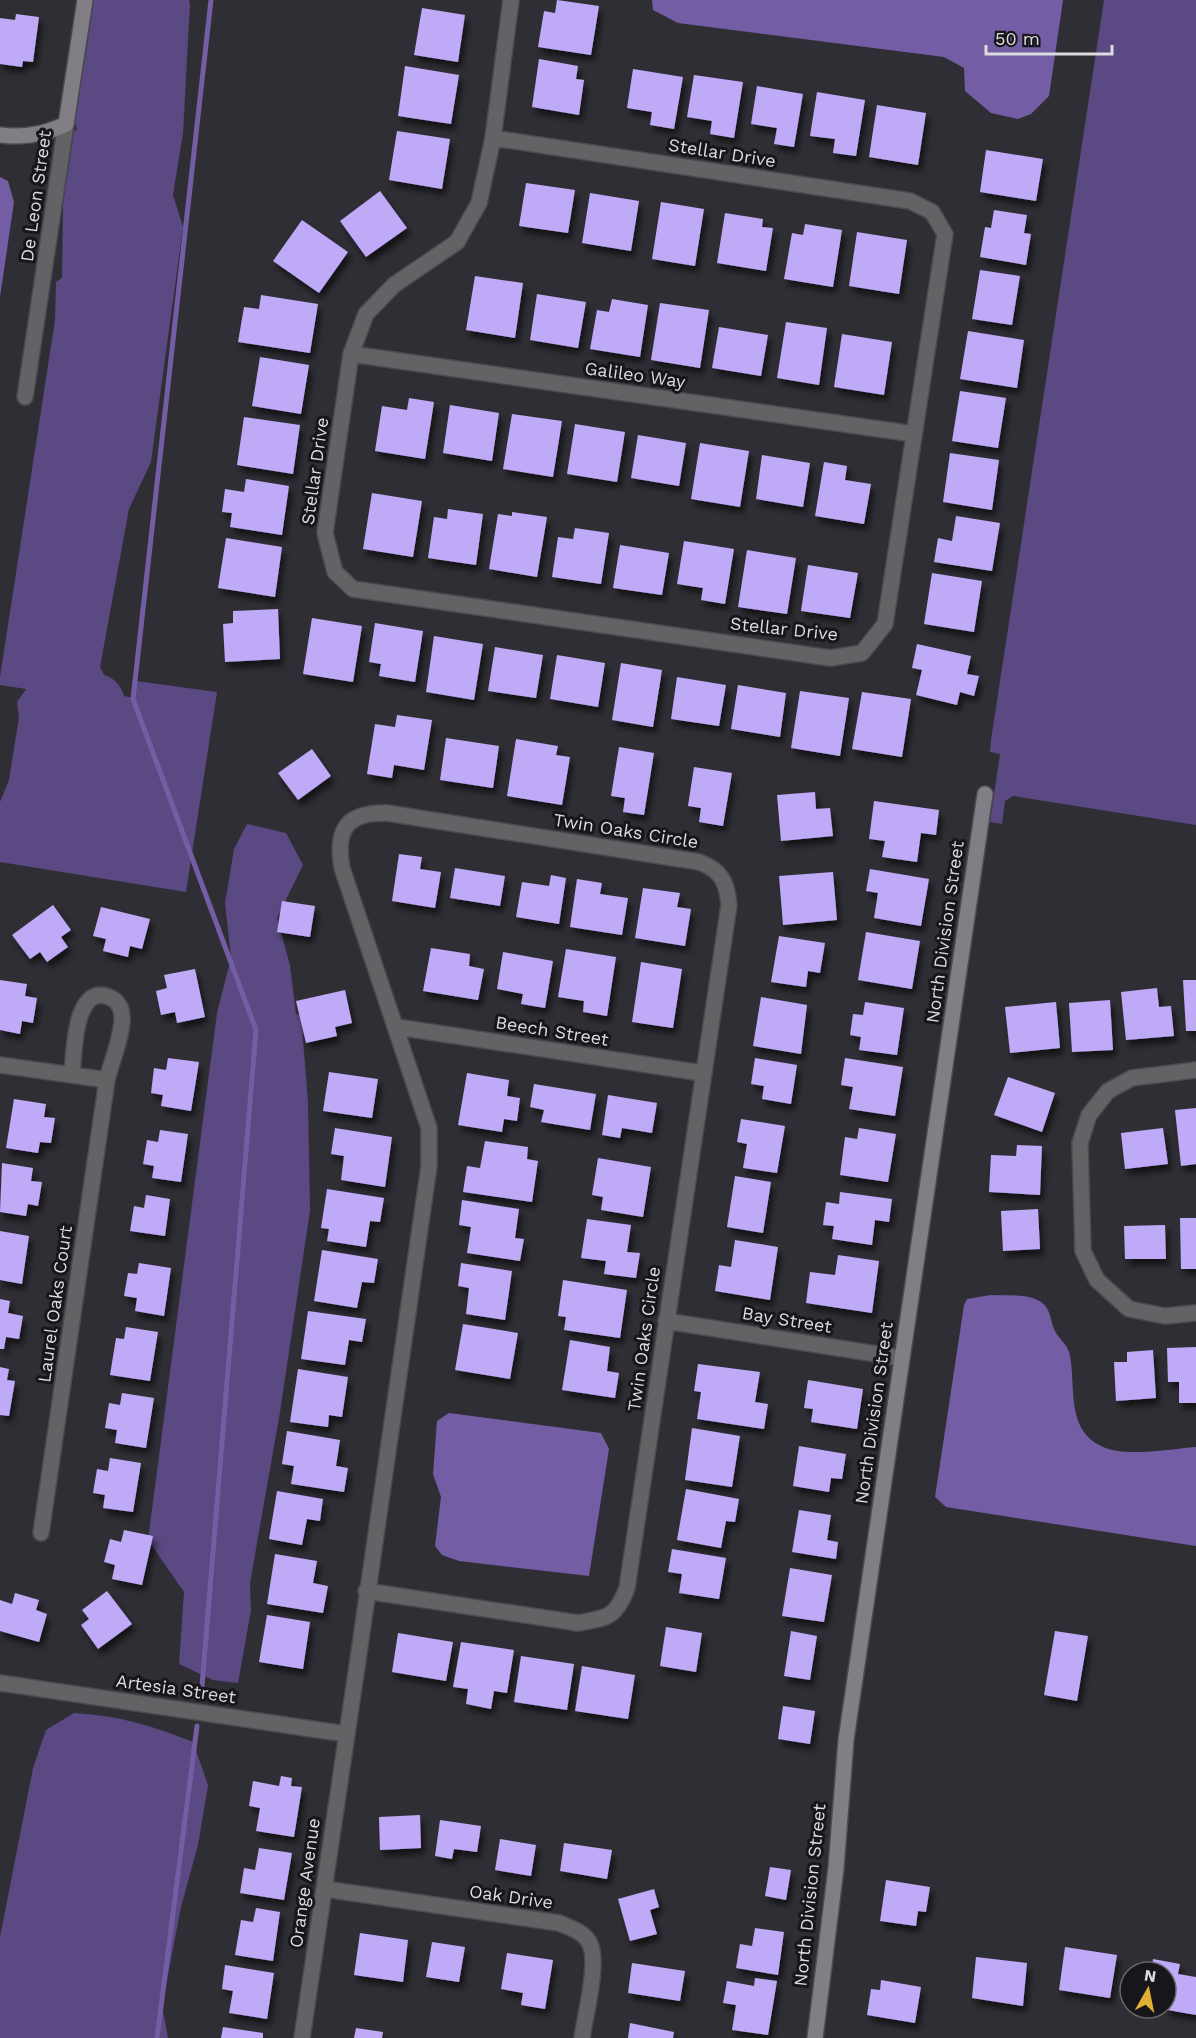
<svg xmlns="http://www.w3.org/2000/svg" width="1196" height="2038" viewBox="0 0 1196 2038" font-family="'Work Sans',sans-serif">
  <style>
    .green { fill: #5a4982 }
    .water { fill: #735ea5 }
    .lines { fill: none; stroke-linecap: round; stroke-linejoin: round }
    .stream { stroke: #735ea5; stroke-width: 5 }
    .building { fill: #beaaf7; filter: url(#shadow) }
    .street-casing { stroke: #4b4a50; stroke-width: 18 }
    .secondary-casing { stroke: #4b4a50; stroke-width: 18 }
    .street { stroke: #636366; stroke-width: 15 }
    .secondary { stroke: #817f85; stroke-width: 15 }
    .labels { text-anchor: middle; stroke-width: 6; stroke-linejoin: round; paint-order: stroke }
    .street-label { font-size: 18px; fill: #dcdbe0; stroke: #17161a }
  </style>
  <defs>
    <filter id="shadow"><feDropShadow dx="3.5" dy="6" stdDeviation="3" flood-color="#0009"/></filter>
  </defs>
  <rect width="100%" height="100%" fill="#2f2e35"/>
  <path class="green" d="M94,0H189L190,4L183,133L173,195L183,227L151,462L129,509L100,667L104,675C114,678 121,685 124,696L133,698L136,681L217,692L186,892L0,862V802L9,780L19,717L17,702L26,689L0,685V677L55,320L56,282L62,278L63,204L74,131L77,129L75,123Z
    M1104,0H1196V825L1013,796L1005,801L1002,824L990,822L1000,754L990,752L991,740Z
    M247,824L286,833L303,865L277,918L290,965L296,1014L301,1015L308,1102L310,1211L280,1412L250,1583L251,1610L238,1683L213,1680L179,1664L184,1592L148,1540L217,1013L231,958L225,903L234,849Z
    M74,1713C117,1715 153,1726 193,1742L208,1785L198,1845L181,1907L162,2006L168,2038H0V1937L33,1768L46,1730Z"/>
  <path class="water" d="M652,0H1063L1049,96L1031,114L1018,119L991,113L965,91L964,68L944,57L678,23L653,10Z
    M0,177L8,181L14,202L0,297Z
    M991,1295C1006,1296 1028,1293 1041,1302C1051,1309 1050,1320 1054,1329C1059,1340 1068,1344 1070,1356C1076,1388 1066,1429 1101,1446C1124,1458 1170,1449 1196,1447V1546L946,1507L935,1497L964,1305L967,1299Z
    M449,1413L601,1433L609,1449L589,1576L459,1561L442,1555L435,1546L441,1497L433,1474L437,1421Z"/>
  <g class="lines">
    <path class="stream" d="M201,1698L256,1030L133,699L211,0
      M157,2038L197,1726"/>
  </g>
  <path class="building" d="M557,0L599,6L591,55L538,47L544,11L555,13Z
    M422,8L465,15L458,62L414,55Z
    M16,14L39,17L33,62L23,61L22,67L0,64V18L15,20Z
    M539,59L578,66L576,79L584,80L579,115L532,107Z
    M405,66L459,75L451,124L398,116Z
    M633,69L683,77L674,129L650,125L652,112L627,108Z
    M694,75L743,82L734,138L710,134L712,121L687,117Z
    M757,86L803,94L794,147L774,144L777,128L751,124Z
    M817,92L865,100L856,156L833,153L835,139L810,136Z
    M877,105L926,113L918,165L869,157Z
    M397,131L450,139L442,189L389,180Z
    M986,150L1043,159L1036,201L980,192Z
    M526,183L575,190L568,233L519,226Z
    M380,191L407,228L366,257L340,221Z
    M590,193L639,201L631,251L582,243Z
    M661,202L704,209L695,266L652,259Z
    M994,210L1027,215L1024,233L1031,234L1026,265L980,257L985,227L991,228Z
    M725,213L763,219L762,227L773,228L766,271L717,263Z
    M302,220L348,252L319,293L273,261Z
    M805,224L842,230L833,287L784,279L792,233L803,235Z
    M857,232L907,240L899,294L849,286Z
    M980,270L1020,276L1012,325L972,319Z
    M475,276L523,283L515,338L466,330Z
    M537,294L586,302L578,348L530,340Z
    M261,295L318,304L310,353L238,342L244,307L259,309Z
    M612,299L648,305L640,357L590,349L597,310L609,312Z
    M660,303L709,310L700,368L651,360Z
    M786,322L827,328L819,385L777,378Z
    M719,327L768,335L761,376L712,368Z
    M968,331L1024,340L1017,388L960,379Z
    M842,334L892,342L884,395L834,387Z
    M260,357L309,365L301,414L252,406Z
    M960,391L1006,398L998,448L952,441Z
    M409,398L434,402L425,459L375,451L382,406L407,410Z
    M450,405L499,413L492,461L443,453Z
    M512,414L562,421L553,477L503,469Z
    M244,417L300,425L293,474L237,465Z
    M575,424L625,432L617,482L567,474Z
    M638,435L686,443L679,486L631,478Z
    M700,443L749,451L740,507L691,499Z
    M950,453L999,460L992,510L943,502Z
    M762,455L810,463L803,507L756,499Z
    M824,462L847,466L845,480L871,484L864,524L815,516Z
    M246,479L289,486L282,535L230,527L232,513L222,512L225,489L244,492Z
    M372,493L422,501L413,557L363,549Z
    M448,509L483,514L476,565L428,558L434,517L447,519Z
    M512,512L547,517L537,577L489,569L498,514L512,516Z
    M956,516L1000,523L992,571L934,562L938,538L952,541Z
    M575,528L609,533L601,584L552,577L558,537L573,539Z
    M226,538L282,547L275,597L218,588Z
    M684,541L734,549L725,604L701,600L703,588L677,584Z
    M620,545L669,553L662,595L613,588Z
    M747,550L796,558L787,614L738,607Z
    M808,565L858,573L850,618L801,611Z
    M932,573L982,581L974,632L924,624Z
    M278,609L280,659L225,662L223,624L233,623V611Z
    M312,618L362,626L353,682L303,674Z
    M375,623L423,631L415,682L379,676L381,664L369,662Z
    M434,636L483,644L474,700L426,692Z
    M917,644L971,656L967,674L979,676L974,696L960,692L957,705L916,695L922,670L912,668Z
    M495,647L543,655L536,698L488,691Z
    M557,655L605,663L598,707L550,699Z
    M621,663L662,670L653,727L612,720Z
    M677,677L726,685L719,726L671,719Z
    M738,685L786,693L780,737L731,729Z
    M800,691L849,698L840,756L791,748Z
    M862,692L911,699L902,757L852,749Z
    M397,715L432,720L424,770L394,765L392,778L367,774L375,724L395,727Z
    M446,738L499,746L493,788L440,780Z
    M516,739L558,746L556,755L570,757L562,805L507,796Z
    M619,747L654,753L644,815L623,812L625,798L611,796Z
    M312,749L331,776L298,800L278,773Z
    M694,767L732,773L723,826L699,822L701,808L688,806Z
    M815,792L816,809L830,808L833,836L781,841L777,795Z
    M874,801L939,810L936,835L921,833L917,862L882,857L885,841L869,839Z
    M399,854L422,857L420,869L441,872L435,908L392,901Z
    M455,868L505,876L500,906L450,898Z
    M870,869L929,879L921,926L874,918L878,893L866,891Z
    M833,872L837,920L783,925L779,876Z
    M551,875L566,878L559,924L516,917L522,882L549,886Z
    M577,879L602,883L600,894L628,898L622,935L570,927Z
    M643,888L680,893L677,907L691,909L685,946L635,938Z
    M282,901L315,906L310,937L277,932Z
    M53,905L71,930L61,937L68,947L47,962L40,952L30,959L12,935Z
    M101,907L150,919L142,949L130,946L128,957L103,951L106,939L93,936Z
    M866,932L920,941L912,989L858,980Z
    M779,936L825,943L820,973L808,971L806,987L771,982Z
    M431,948L470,954L469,966L484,969L478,1000L423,991Z
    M566,949L616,957L607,1016L583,1012L584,1001L558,997Z
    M503,952L553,961L545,1008L521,1004L523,994L497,989Z
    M641,962L682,969L673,1028L632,1022Z
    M195,969L205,1017L177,1023L175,1012L161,1015L156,991L167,988L164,975Z
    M0,980L27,984L25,996L37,998L33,1023L22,1021L20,1034L0,1030Z
    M1183,980H1196V1031H1186Z
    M1157,988L1159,1007L1171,1006L1174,1036L1126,1040L1121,992Z
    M345,990L352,1023L335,1027L337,1036L306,1043L296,1001Z
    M761,997L807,1005L801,1054L753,1046Z
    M1110,1000L1113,1050L1072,1052L1069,1003Z
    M865,1002L904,1008L897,1055L859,1050L861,1037L850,1035L853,1014L863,1015Z
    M1056,1002L1060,1048L1010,1053L1005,1007Z
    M168,1058L199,1062L191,1111L161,1106L163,1095L151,1093L154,1068L166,1070Z
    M755,1058L797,1065L791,1104L762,1099L764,1086L751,1084Z
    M845,1058L903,1067L895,1116L849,1109L853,1087L841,1085Z
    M329,1072L378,1079L372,1118L323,1111Z
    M467,1073L509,1080L507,1096L520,1098L517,1121L504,1119L502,1132L458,1125Z
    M1008,1077L1055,1093L1042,1132L994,1115Z
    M534,1084L596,1094L590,1130L541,1122L544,1110L530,1107Z
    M608,1095L657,1103L652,1133L622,1128L620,1138L602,1135Z
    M14,1099L46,1104L44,1117L55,1118L51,1143L40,1142L38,1153L6,1148Z
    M1196,1108V1164L1181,1166L1175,1110Z
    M741,1119L785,1126L777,1173L743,1168L747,1144L737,1142Z
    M335,1128L392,1137L385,1187L341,1180L344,1156L331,1154Z
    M859,1128L896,1134L888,1182L840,1175L845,1137L857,1139Z
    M1163,1128L1168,1164L1125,1169L1121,1133Z
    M160,1130L188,1134L181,1182L152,1178L154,1166L143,1164L147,1140L158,1142Z
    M485,1141L528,1147L527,1159L538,1161L532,1202L463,1192L467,1166L480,1168Z
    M1017,1145L1042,1146L1040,1195L989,1192L991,1155L1016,1156Z
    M598,1158L651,1167L643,1217L601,1210L603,1197L592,1195Z
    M2,1163L33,1168L31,1181L42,1182L38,1206L28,1204L26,1216L0,1212Z
    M735,1176L771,1182L763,1233L727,1227Z
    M327,1189L384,1198L380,1222L370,1221L366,1247L327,1241L329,1229L321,1228Z
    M840,1192L892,1199L889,1222L875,1220L872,1245L832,1239L834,1226L823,1225L826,1202L839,1204Z
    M146,1195L170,1199L165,1236L130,1231L134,1206L144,1208Z
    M462,1200L519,1209L515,1238L524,1239L520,1261L467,1253L471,1227L459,1225Z
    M1038,1209L1040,1249L1003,1251L1001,1211Z
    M1180,1218H1196V1269H1181Z
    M587,1219L631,1225L627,1252L640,1253L636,1278L604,1274L606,1261L581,1258Z
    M1165,1225L1166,1259H1125L1124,1226Z
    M0,1231L29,1236L22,1284L0,1280Z
    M735,1240L778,1247L770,1300L715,1291L719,1265L731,1267Z
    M322,1250L378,1259L374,1283L362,1282L357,1308L314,1301Z
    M838,1255L879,1261L872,1313L806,1303L810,1272L835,1275Z
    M139,1263L171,1268L164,1316L135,1311L137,1298L124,1296L128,1273L137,1274Z
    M461,1263L512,1271L505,1320L466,1314L469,1288L458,1286Z
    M563,1280L627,1290L620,1338L564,1330L566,1317L558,1316Z
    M0,1299L10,1301L8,1313L23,1316L19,1339L6,1337L4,1349H0Z
    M308,1311L366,1319L362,1342L349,1340L345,1365L301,1359Z
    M463,1324L518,1333L510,1379L455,1370Z
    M126,1327L158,1332L150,1381L110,1375L116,1338L124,1339Z
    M570,1340L610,1347L607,1371L619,1373L615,1398L562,1390Z
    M1196,1347V1403H1179V1382H1168L1167,1348Z
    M1153,1350L1156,1398L1116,1401L1114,1362H1127V1352Z
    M698,1364L760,1372L755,1402L768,1404L764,1429L697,1419L701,1392L694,1391Z
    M0,1367L9,1369L7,1380L15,1381L9,1416L0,1415Z
    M298,1369L348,1377L342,1417L329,1415L328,1427L290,1422Z
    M808,1380L863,1389L857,1429L811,1422L813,1409L804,1408Z
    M122,1393L154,1398L146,1448L115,1443L117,1430L105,1428L109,1403L120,1405Z
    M692,1428L740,1436L732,1487L685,1480Z
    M287,1431L340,1440L336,1466L348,1468L344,1492L291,1484L294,1466L282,1464Z
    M799,1446L846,1454L842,1479L831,1478L829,1492L793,1486Z
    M110,1458L141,1463L133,1512L103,1508L105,1495L93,1493L97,1469L108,1471Z
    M686,1489L739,1499L735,1522L726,1521L721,1548L677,1540Z
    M277,1491L323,1499L320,1521L307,1519L302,1545L269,1539Z
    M799,1510L831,1515L827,1540L838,1542L836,1559L792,1552Z
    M124,1530L153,1536L142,1585L112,1579L115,1565L104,1562L110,1539L121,1542Z
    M672,1549L726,1558L719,1599L679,1593L682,1574L668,1572Z
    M275,1554L317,1561L313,1583L328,1586L323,1613L267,1604Z
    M790,1568L832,1575L824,1622L782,1616Z
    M107,1591L132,1624L98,1649L81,1625L89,1619L82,1610Z
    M15,1593L39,1600L36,1610L47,1614L39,1642L0,1631V1600L12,1604Z
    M267,1615L310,1622L303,1669L259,1662Z
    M666,1627L702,1633L696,1672L660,1666Z
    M791,1631L817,1636L810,1680L784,1676Z
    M1055,1631L1088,1636L1077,1701L1044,1695Z
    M398,1633L453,1642L446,1681L392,1672Z
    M461,1642L514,1650L507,1693L494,1691L491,1709L466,1704L468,1689L453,1687Z
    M521,1656L574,1664L567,1710L514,1702Z
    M582,1666L635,1675L628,1719L575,1711Z
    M783,1706L815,1711L810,1744L778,1739Z
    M281,1776L292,1778L291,1786L302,1787L294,1837L256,1831L260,1808L249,1806L253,1781L279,1786Z
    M420,1815L421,1848L380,1850L379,1817Z
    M440,1820L481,1826L477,1852L454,1849L452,1859L435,1856Z
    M500,1839L536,1845L531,1876L495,1870Z
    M564,1843L612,1850L607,1879L560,1871Z
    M259,1848L292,1853L284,1900L240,1893L244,1868L255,1870Z
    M770,1867L791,1870L786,1900L765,1896Z
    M886,1880L930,1887L926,1912L918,1911L916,1926L880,1921Z
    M654,1889L659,1907L650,1910L657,1934L630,1941L618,1899Z
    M256,1908L280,1912L273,1961L235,1955L241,1920L253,1922Z
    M755,1928L784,1932L778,1975L736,1968L740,1944L752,1946Z
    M360,1933L408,1940L403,1982L354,1975Z
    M432,1942L465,1947L459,1982L426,1977Z
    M1065,1947L1117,1955L1110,1998L1059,1990Z
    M507,1953L553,1960L545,2009L521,2005L523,1993L501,1989Z
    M976,1957L1027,1963L1023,2006L972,1998Z
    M1153,1959L1180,1964L1178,1974L1196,1977V2015L1162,2009L1166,2008V1972H1151Z
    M632,1963L685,1971L680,2001L628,1993Z
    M225,1965L274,1973L267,2019L229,2013L233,1991L222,1989Z
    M755,1978L777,1981L768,2035L732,2030L736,2005L723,2003L727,1981L754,1986Z
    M881,1980L921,1987L915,2023L867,2015L871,1989L880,1990Z
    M630,2023L674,2032L673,2038H628Z
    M223,2027L263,2033V2038H221Z
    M356,2028L383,2032L382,2038H354Z"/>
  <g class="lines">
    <g class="street-casing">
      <path id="street" d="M493,138L910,201L932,212L945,234L885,624L862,653L830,658L353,589L335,572L325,533L351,354L366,314L394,285L457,242L479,203L493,138L511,0
        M351,354L914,434
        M25,397L66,124
        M397,1027L702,1073
        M0,1065L107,1080
        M1196,1070L1132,1078L1108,1091L1089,1115L1080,1143L1083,1251L1097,1280L1129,1309L1165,1316L1196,1313
        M666,1321L902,1358
        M41,1533L107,1080C111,1063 123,1034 122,1017C122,1009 118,1001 111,998C74,980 74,1054 72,1075
        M0,1683L346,1734
        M325,1889L559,1923C570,1928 585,1932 590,1944C599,1963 585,2016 582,2038
        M302,2038C347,1748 386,1456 429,1166V1128L342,868C335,829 347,812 387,813L699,862C721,870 727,882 729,905L627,1588C616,1617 608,1618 578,1623L366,1591"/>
    </g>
    <g class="secondary-casing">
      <path id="secondary" d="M0,135C24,138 44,135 66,124L85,0
        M815,2038L836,1868L846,1740L985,794"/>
    </g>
    <use href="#street" class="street"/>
    <use href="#secondary" class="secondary"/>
  </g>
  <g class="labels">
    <g class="street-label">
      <text transform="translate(722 153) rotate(9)" y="6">Stellar Drive</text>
      <text transform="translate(36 196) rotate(-82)" y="6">De Leon Street</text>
      <text transform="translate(635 375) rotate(8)" y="6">Galileo Way</text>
      <text transform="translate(315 471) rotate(-82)" y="6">Stellar Drive</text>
      <text transform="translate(784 629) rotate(6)" y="6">Stellar Drive</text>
      <text transform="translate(626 831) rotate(9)" y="6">Twin Oaks Circle</text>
      <text transform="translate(945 932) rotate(-82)" y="6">North Division Street</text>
      <text transform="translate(552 1031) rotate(9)" y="6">Beech Street</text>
      <text transform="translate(55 1304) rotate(-82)" y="6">Laurel Oaks Court</text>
      <text transform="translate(787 1320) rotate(9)" y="6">Bay Street</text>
      <text transform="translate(644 1339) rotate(-82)" y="6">Twin Oaks Circle</text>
      <text transform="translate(874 1413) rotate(-82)" y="6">North Division Street</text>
      <text transform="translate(176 1689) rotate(8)" y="6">Artesia Street</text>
      <text transform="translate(305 1883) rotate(-82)" y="6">Orange Avenue</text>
      <text transform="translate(810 1895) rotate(-84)" y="6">North Division Street</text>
      <text transform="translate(511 1897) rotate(8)" y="6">Oak Drive</text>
    </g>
  </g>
  <g transform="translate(1148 1990) rotate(9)"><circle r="28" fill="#17161a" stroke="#666569" stroke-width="1.5"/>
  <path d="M0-4.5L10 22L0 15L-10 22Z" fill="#e0b034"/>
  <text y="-9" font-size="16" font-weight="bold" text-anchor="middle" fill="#dcdbe0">N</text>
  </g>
  <path d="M986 45v9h126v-9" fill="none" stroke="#dcdbe0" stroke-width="3"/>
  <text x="995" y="45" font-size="18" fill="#dcdbe0" stroke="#17161a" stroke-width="4.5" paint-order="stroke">50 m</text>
</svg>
